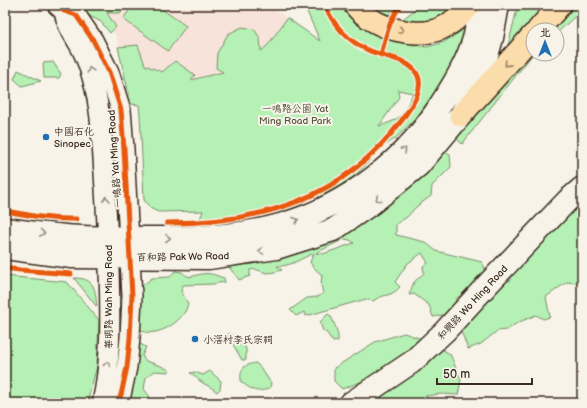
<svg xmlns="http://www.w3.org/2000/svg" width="587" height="408" viewBox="0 0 587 408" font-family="'Balsamiq Sans','LXGW WenKai TC',sans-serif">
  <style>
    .built { fill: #f8e3da }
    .green { fill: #b5f0b4; stroke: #788d69; fill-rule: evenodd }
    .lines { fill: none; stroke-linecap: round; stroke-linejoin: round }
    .tertiary-casing { stroke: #3b2a1e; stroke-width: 22 }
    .secondary-casing { stroke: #3b2a1e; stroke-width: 25 }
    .motorway-casing { stroke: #3b2a1e; stroke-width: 25 }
    .tertiary { stroke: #f7f3e8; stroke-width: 19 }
    .secondary { stroke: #f7f3e8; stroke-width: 22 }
    .motorway { stroke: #fbdcab; stroke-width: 22 }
    .cycleway-casing { stroke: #f7f3e8; stroke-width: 8 }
    .cycleway { stroke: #e8590c; stroke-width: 5 }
    .oneway { stroke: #9b8364 }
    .oneway2 { stroke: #998e83 }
    .poi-dot { fill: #1f6fb2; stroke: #f7f3e8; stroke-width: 1.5 }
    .labels { text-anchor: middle; stroke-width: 4; stroke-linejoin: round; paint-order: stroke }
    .park-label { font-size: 10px; fill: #53523c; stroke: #f7f3e8 }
    .poi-label { font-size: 10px; fill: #3b2a1e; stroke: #f7f3e8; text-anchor: start }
    .street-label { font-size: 10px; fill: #3b2a1e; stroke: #f7f3e8 }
  </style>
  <rect width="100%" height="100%" fill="#f7f3e8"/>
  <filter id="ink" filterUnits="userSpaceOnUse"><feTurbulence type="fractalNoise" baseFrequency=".025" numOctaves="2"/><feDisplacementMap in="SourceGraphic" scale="8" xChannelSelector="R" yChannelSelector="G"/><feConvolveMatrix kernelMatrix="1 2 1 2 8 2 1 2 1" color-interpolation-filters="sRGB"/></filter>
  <g filter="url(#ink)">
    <path class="built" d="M89,5H268L287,18L268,45L243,68L136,92L125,59L115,35L109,26Z"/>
    <path class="green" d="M86,5H123L124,9L120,13H107L116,27L110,33L101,22L86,14Z
      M133,5H156L186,26L168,51L123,19Z
      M304,5H346L369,29L403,43L427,47L444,42L469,26L447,84L430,99L416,118L396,138L384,146L364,167L353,177L336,188L321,196L313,197L301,204L284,210L252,218L233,221L202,222L200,219L203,211L158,212L150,208L144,200L140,115L139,105L131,104L118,47L138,45L145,65L162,72L175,61L195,75L191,80L223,72L216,68L217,53L228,34L242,27L254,29L260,38L261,51L268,45L287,18L320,41ZM398,90L413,93C403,114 403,119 379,126L399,97Z
      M370,5H397L393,9L388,17Z
      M412,5H456L440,20L424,23L399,22L417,8Z
      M518,5H582V10L557,33V30H533V54L462,144L457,139L504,62Z
      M477,50L440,151L450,154L451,167L432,186L431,196L416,207L407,217L396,224V235L425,242L436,251L482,262L487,273L456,299L454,307L443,315L433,317L429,305L414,294L409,295L414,282L424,273L423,266L428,263L422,253L407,264L395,282L400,287C390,298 384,293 373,301L366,299L306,316L304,312L296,316L290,310L307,298L317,297L323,294L321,284L322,275L313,267L310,262L314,253C302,258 290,267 277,266L282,270C278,271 272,273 267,273C261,272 257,268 250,270V276L239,280C236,274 231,272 229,266L243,260L247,265L256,263L262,258L329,224L266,239L351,205ZM344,239L350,240L354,243L323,254L316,253Z
      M53,62L61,74L59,78H44L43,63Z
      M18,70L41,81L22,86L14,79Z
      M582,180V284L567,282L546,297L550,317L543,319L536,315L517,323L507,330L497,331L481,344L468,349L459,326L501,278L510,281L542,211L563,209Z
      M175,271L182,272C189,280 193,275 202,274C210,272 217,276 224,278L225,282L213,284L183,285L181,291L188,304C187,307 186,311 184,313C177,324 159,335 145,332C143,331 139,328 137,327L138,289L152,278L170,277Z
      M5,276L67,282L99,320L97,366L87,403H5Z
      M74,278C96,278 95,290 97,307Z
      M328,314L331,316C334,324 339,332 338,341L333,342L327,333L323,331L320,322Z
      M404,333L428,341L450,354L461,380L458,395L442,394L425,396L433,403H378L372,393L371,378L342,389L334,381V368L375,342Z
      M228,334H232L241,345L246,348V360H242C237,351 232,344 228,334Z
      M135,342V352L140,344L146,347L142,356L146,361L161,366L169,370V372L155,371L146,377L144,389L150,397L142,403H124L115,373L118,346Z
      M256,363L260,367L271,383L270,388C255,394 253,390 241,382C240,368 243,365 256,363Z
      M210,371L221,381L220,389L217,392C212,387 205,385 200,381C196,378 195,375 190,373L195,372L203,375Z"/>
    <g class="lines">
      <g class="tertiary-casing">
        <path id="tertiary" d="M57,5L64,11L76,15L93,40L109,72L121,110L124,149L132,296L130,338L127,367L121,395L118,403
          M64,11C66,26 75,36 82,50C92,71 97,94 100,118C104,168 107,217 109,267C110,312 112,359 102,403"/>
      </g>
      <g class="secondary-casing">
        <path id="secondary" d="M5,229C31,232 57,236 83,237C103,238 123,237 144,238C192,238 244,237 290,222C349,203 403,161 437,110C452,87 468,62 475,35C477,25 478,15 480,5
          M5,248L72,257L209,258L276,248L333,230L371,204L408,174L419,165L461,115L477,83L486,59L492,38L498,5
          M351,403L412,362L445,331L488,284L567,201L582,188"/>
      </g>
      <g class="motorway-casing">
        <path id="motorway" d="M355,5C373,29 420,41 446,26C455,21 463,13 470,5
          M538,30L560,5
          M461,115L533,35"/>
      </g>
      <use href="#tertiary" class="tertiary"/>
      <use href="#secondary" class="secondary"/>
      <use href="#motorway" class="motorway"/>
      <g class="cycleway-casing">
        <path id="cycleway" d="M57,5L64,11L76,15L93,40L109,72L121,110L124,149L132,296L130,338L127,367L121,395L118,403
          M381,55C385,40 390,15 402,5
          M5,211C29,215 52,220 76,219
          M167,223C262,223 343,199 402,120C410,108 424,91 418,76C410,58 383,57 368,50C349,42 332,24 325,5
          M5,268L20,270L71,274"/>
      </g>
      <use href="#cycleway" class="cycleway"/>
    </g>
    <defs><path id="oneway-chevron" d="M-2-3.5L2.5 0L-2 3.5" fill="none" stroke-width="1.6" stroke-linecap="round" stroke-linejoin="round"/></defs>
    <g class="oneway">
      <use href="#oneway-chevron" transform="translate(401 30) rotate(13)"/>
      <use href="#oneway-chevron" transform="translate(507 64) rotate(132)"/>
    </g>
    <g class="oneway2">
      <use href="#oneway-chevron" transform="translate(90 70) rotate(-108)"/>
      <use href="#oneway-chevron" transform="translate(404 150) rotate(-45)"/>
      <use href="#oneway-chevron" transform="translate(106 199) rotate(-93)"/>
      <use href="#oneway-chevron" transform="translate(378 199) rotate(141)"/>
      <use href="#oneway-chevron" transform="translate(296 220) rotate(-20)"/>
      <use href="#oneway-chevron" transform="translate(42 233) rotate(8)"/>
      <use href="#oneway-chevron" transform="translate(168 238) rotate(-1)"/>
      <use href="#oneway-chevron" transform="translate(261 251) rotate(171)"/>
      <use href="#oneway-chevron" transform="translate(107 364) rotate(-83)"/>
    </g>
  </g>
  <g class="poi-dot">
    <circle cx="46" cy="137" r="4"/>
    <circle cx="195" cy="339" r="4"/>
  </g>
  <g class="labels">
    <g class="park-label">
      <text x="295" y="112">一鳴路公園 Yat<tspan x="295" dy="12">Ming Road Park</tspan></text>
    </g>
    <g class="poi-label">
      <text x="54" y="135">中國石化<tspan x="54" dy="12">Sinopec</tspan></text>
      <text x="203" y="343">小滘村李氏宗祠</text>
    </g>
    <g class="street-label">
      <text transform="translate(114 159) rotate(-94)" y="4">一鳴路 Yat Ming Road</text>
      <text transform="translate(183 256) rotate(-1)" y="4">百和路 Pak Wo Road</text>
      <text transform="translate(108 297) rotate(-90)" y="4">華明路 Wah Ming Road</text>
      <text transform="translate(472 302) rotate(-47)" y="4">和興路 Wo Hing Road</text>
    </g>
  </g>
  <rect width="587" height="408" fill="none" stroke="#f7f3e8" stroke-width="20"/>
  <rect x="10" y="10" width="567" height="388" fill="none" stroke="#3b2a1e" stroke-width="1.5" filter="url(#ink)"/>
  <g transform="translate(545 42)"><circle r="19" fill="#f7f3e8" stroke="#aca397"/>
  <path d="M0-3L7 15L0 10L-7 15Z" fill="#1f6fb2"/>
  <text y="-6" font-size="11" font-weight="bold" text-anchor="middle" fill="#3b2a1e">北</text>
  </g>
  <path d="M437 378v6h95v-6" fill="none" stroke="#3b2a1e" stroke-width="2"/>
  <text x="443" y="378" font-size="12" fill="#3b2a1e" stroke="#f7f3e8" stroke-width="3" paint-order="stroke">50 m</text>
</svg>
